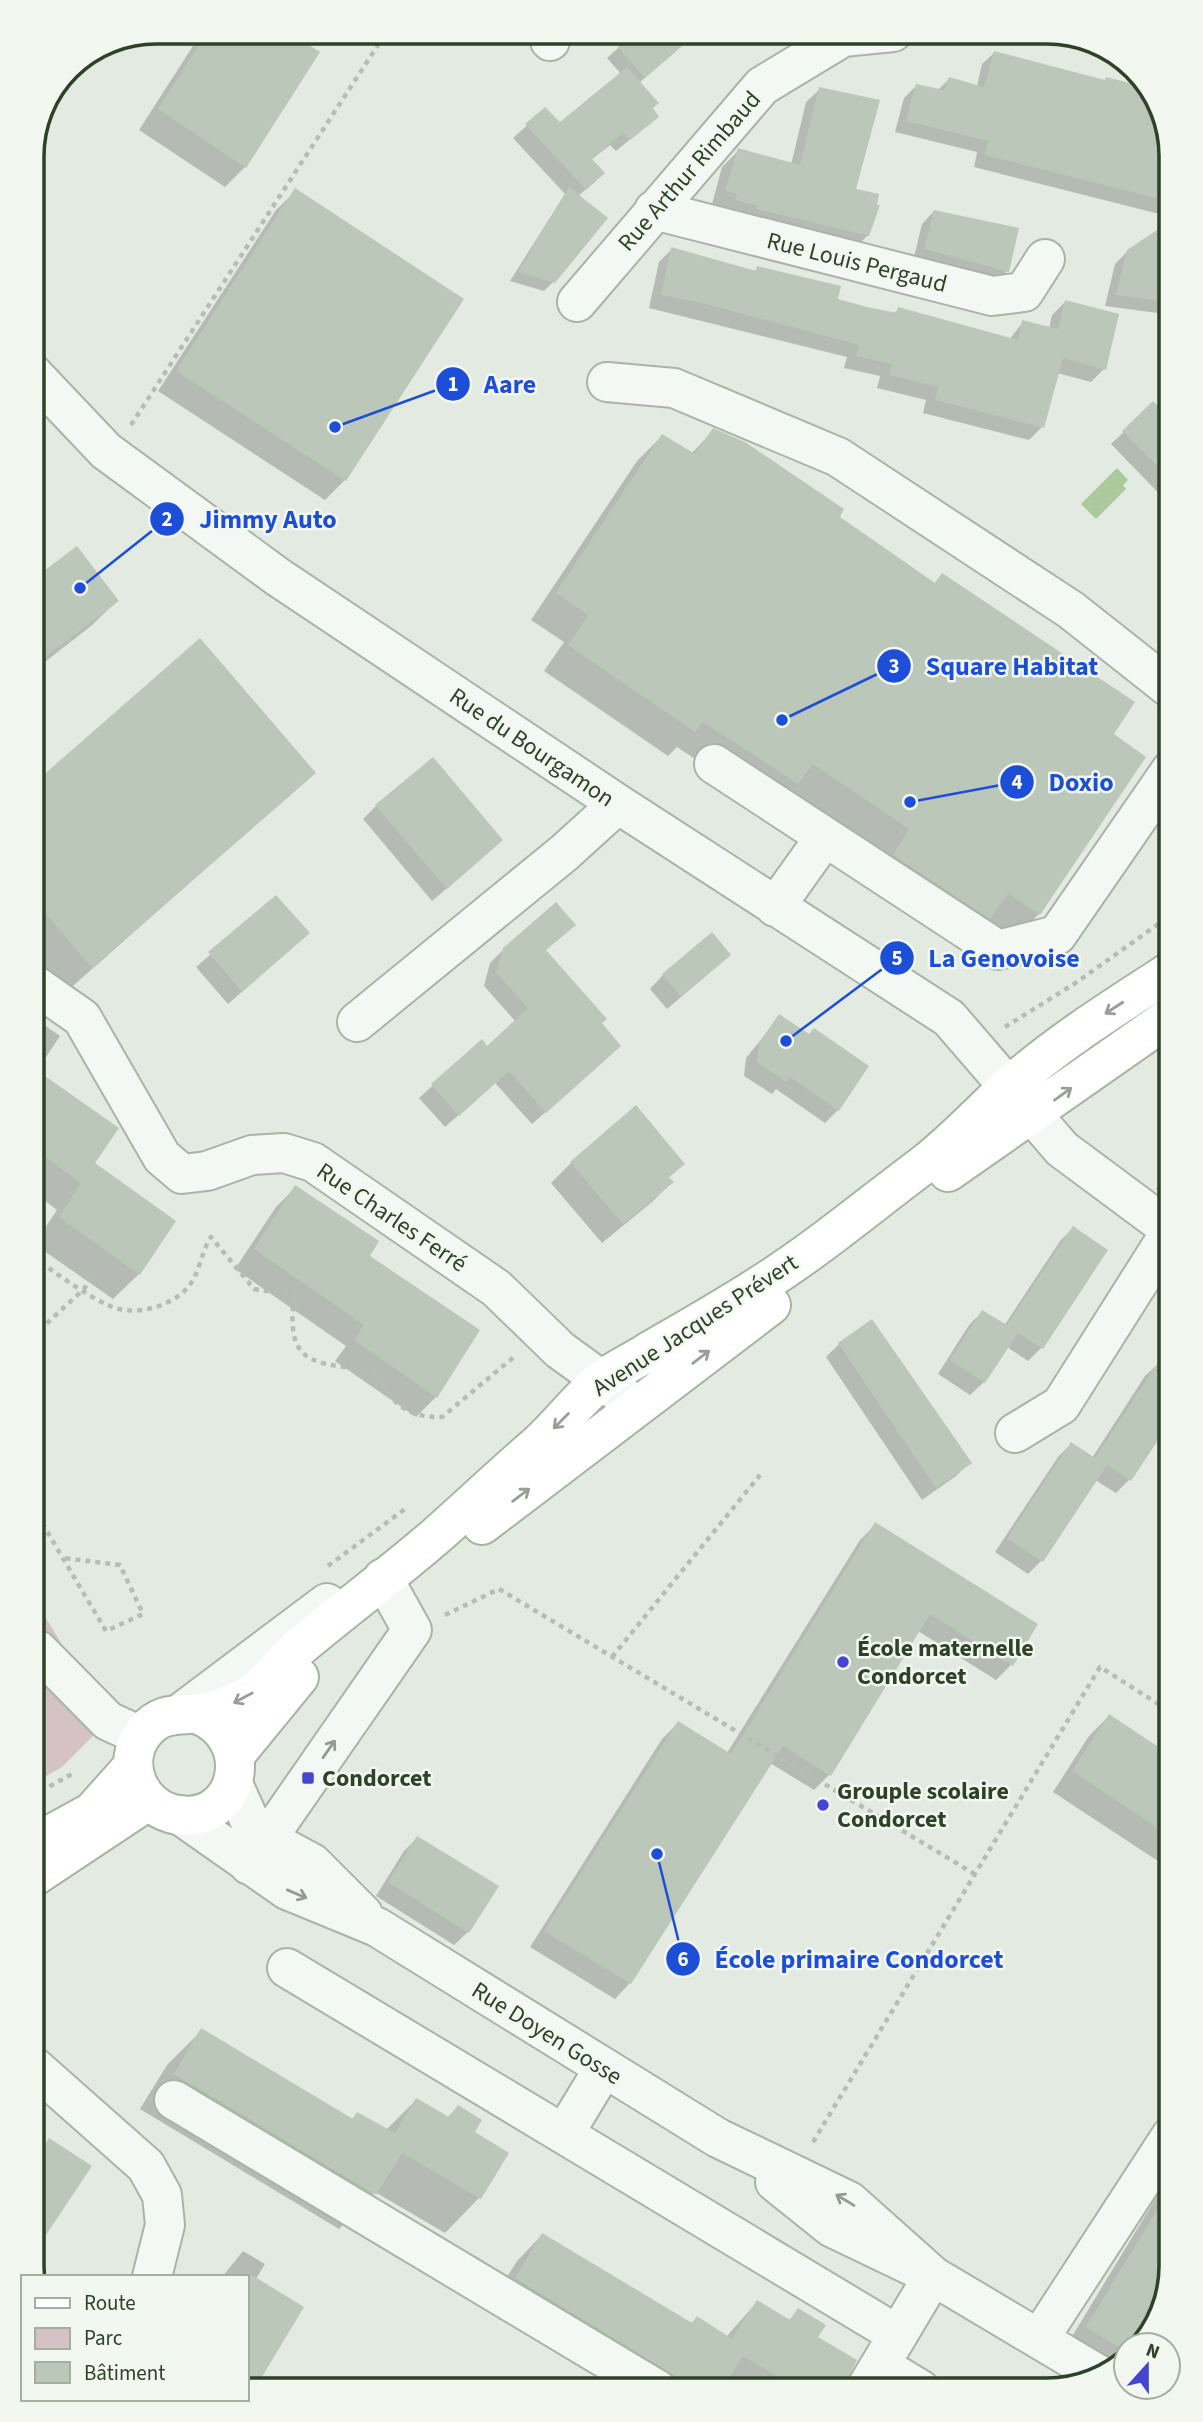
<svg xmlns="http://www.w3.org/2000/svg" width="1203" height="2422" viewBox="0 0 1203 2422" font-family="'Source Sans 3',sans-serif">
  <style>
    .green { fill: #d4c2c4 }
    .water { fill: #abca9b }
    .shadow { fill: #0003 }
    .building { fill: #bbc7b8 }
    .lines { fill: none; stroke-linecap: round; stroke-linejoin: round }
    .minor-casing { stroke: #a9b4a6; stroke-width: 42 }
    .major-casing { stroke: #a5b6a0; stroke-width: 42 }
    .path { stroke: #b5beb3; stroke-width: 4.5; stroke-dasharray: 5 5; stroke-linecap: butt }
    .minor { stroke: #f4f8f4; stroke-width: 38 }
    .major { stroke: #fff; stroke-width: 38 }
    .oneway { stroke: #96a094 }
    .oneway2 { stroke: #919d8e }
    .poi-dot { fill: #4445d1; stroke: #f2f7f0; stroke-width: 2.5 }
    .labels { text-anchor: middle; stroke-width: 5; stroke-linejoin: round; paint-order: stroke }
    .street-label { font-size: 24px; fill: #2e4229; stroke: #f2f7f0 }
    .poi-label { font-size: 24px; font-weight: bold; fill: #2e4229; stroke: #f2f7f0; text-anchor: start }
    .rim { fill: none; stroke: #2e4229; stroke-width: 3.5 }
    .leader { fill: none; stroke: #1d4ed8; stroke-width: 2.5 }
    .callout-dot { fill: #1d4ed8; stroke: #f2f7f0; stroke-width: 2.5 }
    .mark-label { font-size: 21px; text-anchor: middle; font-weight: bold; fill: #fff }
    .callout-label { font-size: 26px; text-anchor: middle; font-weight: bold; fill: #1d4ed8; stroke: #f2f7f0; stroke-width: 5; stroke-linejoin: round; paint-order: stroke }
  </style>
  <rect width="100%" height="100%" fill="#e3eae1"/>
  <path class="green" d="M32,1595L108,1721L62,1767L32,1784Z"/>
  <path class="water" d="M1117,468L1128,480L1123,485L1126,489L1096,519L1081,504Z"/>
  <path class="shadow" d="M202,32H285L318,53L245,167L225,187L139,130Z
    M636,32H698L639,83L657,117L616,151L610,145L591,160L590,186L578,196L553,282L544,291L510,281L565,194L513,138L545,109L559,125L621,74L607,58Z
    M709,32H743L737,38L711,43Z
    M92,52L95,54L45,119L68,67Z
    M994,53L1103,81L1106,79L1147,89L1162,108L1172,155L1171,217L974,167L977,152L895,132L904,98L916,86L937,91L949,79L977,86L982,64Z
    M820,89L868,235L854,249L724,213L725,208L712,204L722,167L739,150L791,165L806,102Z
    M296,191L345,480L325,500L158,391L276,210Z
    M934,211L1007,271L995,283L913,261L922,224Z
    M672,249L754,272L758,268L836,300L893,314L899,309L1009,340L1023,322L1049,329L1052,315L1065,302L1104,369L1091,382L1057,373L1042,427L1029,440L923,413L926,400L877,388L880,376L844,368L847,357L649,308L659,262Z
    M1128,251L1169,301L1158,313L1105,306L1115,264Z
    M1153,404L1171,423V506L1111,444Z
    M714,430L934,584L942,575L1112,734L1144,757L1039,914L1013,940L771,809L677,747L668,756L544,671L564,642L531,620L637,461L662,436L691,454Z
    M32,573L36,579L117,601L91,626L32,672Z
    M200,640L314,773L66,992L32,952V787Z
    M376,806L488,853L432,901L363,819Z
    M276,897L294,946L228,1004L196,967Z
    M504,949L545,951L600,1023L606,1059L532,1124L495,1083L445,1127L419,1098L482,1041L487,1048L516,1022L484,986L490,963Z
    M715,968L667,1009L650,989L663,975Z
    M32,1016L60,1036L36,1072L93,1164L139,1274L113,1299L34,1244L57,1210L32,1191Z
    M779,1017L838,1110L825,1123L776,1089L772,1094L744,1076L746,1058Z
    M571,1163L683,1164L668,1178L672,1182L652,1202L602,1243L551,1183Z
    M1171,1171V1204L1156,1189Z
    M296,1187L368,1256L436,1397L416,1417L335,1361L346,1346L235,1269L276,1207Z
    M1073,1228L1041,1348L1028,1361L1007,1347L984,1382L970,1395L938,1374L969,1325L982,1312L1004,1326L1060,1241Z
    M839,1344L969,1463L956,1476L922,1500L826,1357Z
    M1159,1363L1129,1480L1116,1493L1095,1480L1041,1561L1028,1574L995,1552L1058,1457L1071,1444L1092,1458L1145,1376Z
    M875,1525L1011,1665L996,1680L918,1631L830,1774L814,1790L770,1763L630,1983L615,1999L530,1947L662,1739L678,1723L727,1753L860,1540Z
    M1109,1716L1171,1758V1862L1167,1867L1053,1792L1089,1736Z
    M417,1838L468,1932L454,1945L376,1896L404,1851Z
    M202,2030L351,2120L357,2114L386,2130L416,2100L447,2118L458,2107L473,2133L507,2153L479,2198L445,2233L375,2192L339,2229L140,2109L167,2065Z
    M50,2140L38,2243L44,2248L32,2267V2162Z
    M1171,2173V2267L1156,2317L1139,2345H1126V2356L1100,2377L1062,2353Z
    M542,2235L690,2324L697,2318L726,2337L757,2302L788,2321L799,2310L844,2379V2390H733L723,2385L720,2390H631L490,2304L517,2261Z
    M243,2251L265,2264L256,2279L248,2389L247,2277H222Z
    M372,2382L384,2390H364Z"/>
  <path class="building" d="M207,32H288L320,52L246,168L158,109Z
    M633,32H698L645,78L617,46Z
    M994,51L1105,80L1106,77L1146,87L1162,108L1172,155V202L985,155L988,141L906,121L916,84L944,90L949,77L984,87Z
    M627,67L659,103L653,108L659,117L630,140L624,133L615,139L592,159L605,173L586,190L525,124L545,107L560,122Z
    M819,87L880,100L856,189L879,194L877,205H880L869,236L757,209L758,206L736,200L737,194L725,191L738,148L800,165Z
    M569,187L608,218L555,283L518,272Z
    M295,188L464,299L346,481L176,371Z
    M934,210L1019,228L1009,272L924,249Z
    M1172,220V302L1116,295L1127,250Z
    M671,247L756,271L757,266L841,286L838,299L867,307L897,313L898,307L1018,340L1022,320L1058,329L1065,300L1119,314L1106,370L1063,358L1044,428L935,400L938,387L889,375L892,364L856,356L859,345L698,302L661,295Z
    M1153,401L1172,420V480L1122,431Z
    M713,428L745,442L844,509L840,517L935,583L942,573L1135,702L1114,734L1146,757L1040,915L1008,893L990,919L893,855L909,829L813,764L798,784L703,722L695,732L568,645L588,615L556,593L662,434L695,454Z
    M77,546L119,601L32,667V580Z
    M200,638L316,773L92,968L32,897V785Z
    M433,757L503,840L447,889L375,805Z
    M276,895L310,933L242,992L208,952Z
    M556,902L576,925L546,950L607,1019L602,1023L621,1046L546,1113L509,1071L459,1116L431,1084L482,1039L487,1046L528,1008L496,972L503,948Z
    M712,932L731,955L681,997L662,974Z
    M779,1014L809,1034L814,1028L869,1066L839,1111L790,1077L786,1082L757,1062L759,1043Z
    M32,1067L119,1128L95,1163L176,1221L140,1275L59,1217L81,1183L32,1147Z
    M636,1105L685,1164L669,1177L674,1182L623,1224L570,1162Z
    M295,1185L379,1241L370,1256L480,1330L437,1398L354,1340L364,1325L254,1249Z
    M1073,1226L1108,1250L1043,1349L1018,1333L985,1383L950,1360L982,1310L1007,1325Z
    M872,1319L972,1463L936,1488L838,1343Z
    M1172,1341V1419L1131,1481L1107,1465L1043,1562L1007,1538L1071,1442L1095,1458Z
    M875,1522L1038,1624L1013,1666L930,1614L831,1776L783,1746L631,1984L544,1931L678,1721L731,1754Z
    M1109,1714L1172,1756V1837L1072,1771Z
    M417,1836L499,1886L469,1933L388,1882Z
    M201,2028L353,2119L357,2112L395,2133L416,2098L449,2117L458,2105L482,2120L475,2132L509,2153L481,2199L402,2153L376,2195L174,2074Z
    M49,2138L92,2166L32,2256V2165Z
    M1171,2187V2267L1154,2324L1143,2342L1126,2345V2352L1086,2327Z
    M542,2233L692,2323L697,2316L732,2339L757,2300L790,2320L798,2308L826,2325L818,2337L857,2360L843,2390H800L743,2356L722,2390H698L515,2278Z
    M247,2272L304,2307L254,2390H247Z"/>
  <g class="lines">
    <g class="minor-casing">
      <path id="minor" d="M550,41L551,32
        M654,210L992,296L1024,292L1045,259
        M577,302L762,86L843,37L893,32
        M32,373L106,451L278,577L618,804L949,1018L1062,1149L1171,1230
        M607,382L674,388L838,457L1071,610L1171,689
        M714,764L998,950L1057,935L1171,770
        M775,907L825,837
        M32,983L82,1018L162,1157L182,1174L207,1171L252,1155L284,1153L313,1162L496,1288L560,1350L637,1406
        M357,1022L564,853L618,804
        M1015,1433L1061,1405L1171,1231
        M38,1650L108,1721L141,1736
        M182,1712L327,1603
        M233,1784L252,1826L269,1840L312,1863L363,1914
        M180,1815L287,1890L377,1927L718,2138L849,2201L933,2276
        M249,1865L412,1630L383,1578
        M287,1968L898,2335
        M32,2065L146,2166L162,2195L165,2225L152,2277
        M174,2100L658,2390
        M564,2134L604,2068
        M775,2182L831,2227L933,2276L1101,2376
        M1039,2339L1171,2136
        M880,2365L921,2390
        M865,2390L933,2276"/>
    </g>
    <g class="major-casing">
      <path id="major" d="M948,1172L1171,1016
        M482,1525L771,1305
        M197,1714C258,1737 241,1824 178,1815C139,1809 119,1762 145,1731C162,1711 179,1716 201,1713C222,1709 242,1702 258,1689C272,1677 283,1662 296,1650C342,1611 391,1575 436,1536C469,1507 501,1476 535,1447C558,1427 577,1400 601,1381C615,1369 633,1362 648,1352C686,1330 725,1308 762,1284C819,1248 872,1203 926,1163C955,1140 979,1114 1006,1089C1056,1044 1115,1007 1171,971
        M236,1754L299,1677
        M32,1845L92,1812L133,1766
        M32,1878L148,1801"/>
    </g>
    <path class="path" d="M131,425L378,45L376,32
      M1005,1027L1077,982L1171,915
      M32,1186L39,1178
      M32,1257C57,1273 83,1294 110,1306C134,1317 172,1307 189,1286C200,1272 201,1252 211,1237L254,1289L273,1292L295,1288C284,1367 309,1362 376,1371C390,1403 407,1418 442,1417L514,1357
      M32,1337L84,1289L96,1270
      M32,1506L106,1631L143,1614L120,1565L64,1558
      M328,1566L405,1509
      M445,1615L499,1589L973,1873
      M612,1657L760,1475
      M32,1796L74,1773
      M813,2142L1100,1667L1171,1712"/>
    <use href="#minor" class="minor"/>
    <use href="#major" class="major"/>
  </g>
  <defs><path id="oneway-shaft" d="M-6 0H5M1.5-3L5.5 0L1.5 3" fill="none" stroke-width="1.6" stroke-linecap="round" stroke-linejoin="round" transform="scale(1.75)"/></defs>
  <g class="oneway">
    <use href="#oneway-shaft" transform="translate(1114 1008) rotate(147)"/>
    <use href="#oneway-shaft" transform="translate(1063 1094) rotate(-36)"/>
    <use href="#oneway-shaft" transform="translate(701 1357) rotate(-38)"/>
    <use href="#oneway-shaft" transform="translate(561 1421) rotate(135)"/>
    <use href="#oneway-shaft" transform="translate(521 1495) rotate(-37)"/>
    <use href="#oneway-shaft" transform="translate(243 1698) rotate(152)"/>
  </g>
  <g class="oneway2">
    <use href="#oneway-shaft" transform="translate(329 1749) rotate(-55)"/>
    <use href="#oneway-shaft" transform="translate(297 1894) rotate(23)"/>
    <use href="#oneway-shaft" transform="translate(845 2200) rotate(-149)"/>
  </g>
  <g class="poi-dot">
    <circle cx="843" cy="1662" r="7"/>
    <rect x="301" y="1771" width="14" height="14" rx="3.5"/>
    <circle cx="823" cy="1805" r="7"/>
  </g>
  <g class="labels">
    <g class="street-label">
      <text transform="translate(689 171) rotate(-49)" y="8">Rue Arthur Rimbaud</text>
      <text transform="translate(857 262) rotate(14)" y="8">Rue Louis Pergaud</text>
      <text transform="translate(532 747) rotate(34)" y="8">Rue du Bourgamon</text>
      <text transform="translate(392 1217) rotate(34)" y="8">Rue Charles Ferré</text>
      <text transform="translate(695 1325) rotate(-33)" y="8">Avenue Jacques Prévert</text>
      <text transform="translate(547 2033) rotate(32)" y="8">Rue Doyen Gosse</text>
    </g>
    <g class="poi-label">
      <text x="857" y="1656">École maternelle<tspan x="857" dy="28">Condorcet</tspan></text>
      <text x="322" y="1786">Condorcet</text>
      <text x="837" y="1799">Grouple scolaire<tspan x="837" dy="28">Condorcet</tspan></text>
    </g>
  </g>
  <path d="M0 0H1203V2422H0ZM156 44H1047A112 112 0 0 1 1159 156V2266A112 112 0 0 1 1047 2378H156A112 112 0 0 1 44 2266V156A112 112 0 0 1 156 44Z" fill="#f2f7f0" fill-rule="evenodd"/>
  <path class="rim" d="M156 44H1047A112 112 0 0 1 1159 156V2266A112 112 0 0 1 1047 2378H156A112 112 0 0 1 44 2266V156A112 112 0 0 1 156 44Z"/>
  <path class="leader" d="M335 427L453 384M80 588L167 519M782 720L894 666M910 802L1017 782M786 1041L897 958M657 1854L683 1959"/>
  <g class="callout-dot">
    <circle cx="335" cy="427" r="7"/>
    <circle cx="80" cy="588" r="7"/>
    <circle cx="782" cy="720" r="7"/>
    <circle cx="910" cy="802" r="7"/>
    <circle cx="786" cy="1041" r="7"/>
    <circle cx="657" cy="1854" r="7"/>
    <circle cx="453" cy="384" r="18"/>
    <circle cx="167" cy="519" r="18"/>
    <circle cx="894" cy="666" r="18"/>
    <circle cx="1017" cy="782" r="18"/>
    <circle cx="897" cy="958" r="18"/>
    <circle cx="683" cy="1959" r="18"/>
  </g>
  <g class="mark-label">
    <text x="453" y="391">1</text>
    <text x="167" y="526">2</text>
    <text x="894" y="673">3</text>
    <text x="1017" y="789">4</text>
    <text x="897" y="965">5</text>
    <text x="683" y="1966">6</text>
  </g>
  <g class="callout-label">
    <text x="510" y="393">Aare</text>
    <text x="268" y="528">Jimmy Auto</text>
    <text x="1012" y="675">Square Habitat</text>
    <text x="1081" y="791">Doxio</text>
    <text x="1004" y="967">La Genovoise</text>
    <text x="859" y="1968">École primaire Condorcet</text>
  </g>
  <rect x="21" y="2275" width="228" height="126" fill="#f2f7f0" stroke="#a4afa0" stroke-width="2"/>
  <rect x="35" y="2298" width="35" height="10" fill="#ffffff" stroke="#a4afa0" stroke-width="2"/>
  <text x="84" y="2310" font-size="21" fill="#2e4229">Route</text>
  <rect x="35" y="2328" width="35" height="21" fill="#d4c2c4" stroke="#a4afa0" stroke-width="2"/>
  <text x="84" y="2345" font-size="21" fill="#2e4229">Parc</text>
  <rect x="35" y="2362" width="35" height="21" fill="#bbc7b8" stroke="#a4afa0" stroke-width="2"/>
  <text x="84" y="2380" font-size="21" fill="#2e4229">Bâtiment</text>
  <g transform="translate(1147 2366) rotate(21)"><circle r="33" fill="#f2f7f0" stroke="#a4afa0" stroke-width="2"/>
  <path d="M0-5L12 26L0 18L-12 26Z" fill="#4445d1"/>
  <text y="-10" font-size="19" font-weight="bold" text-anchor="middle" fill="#2e4229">N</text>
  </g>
</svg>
